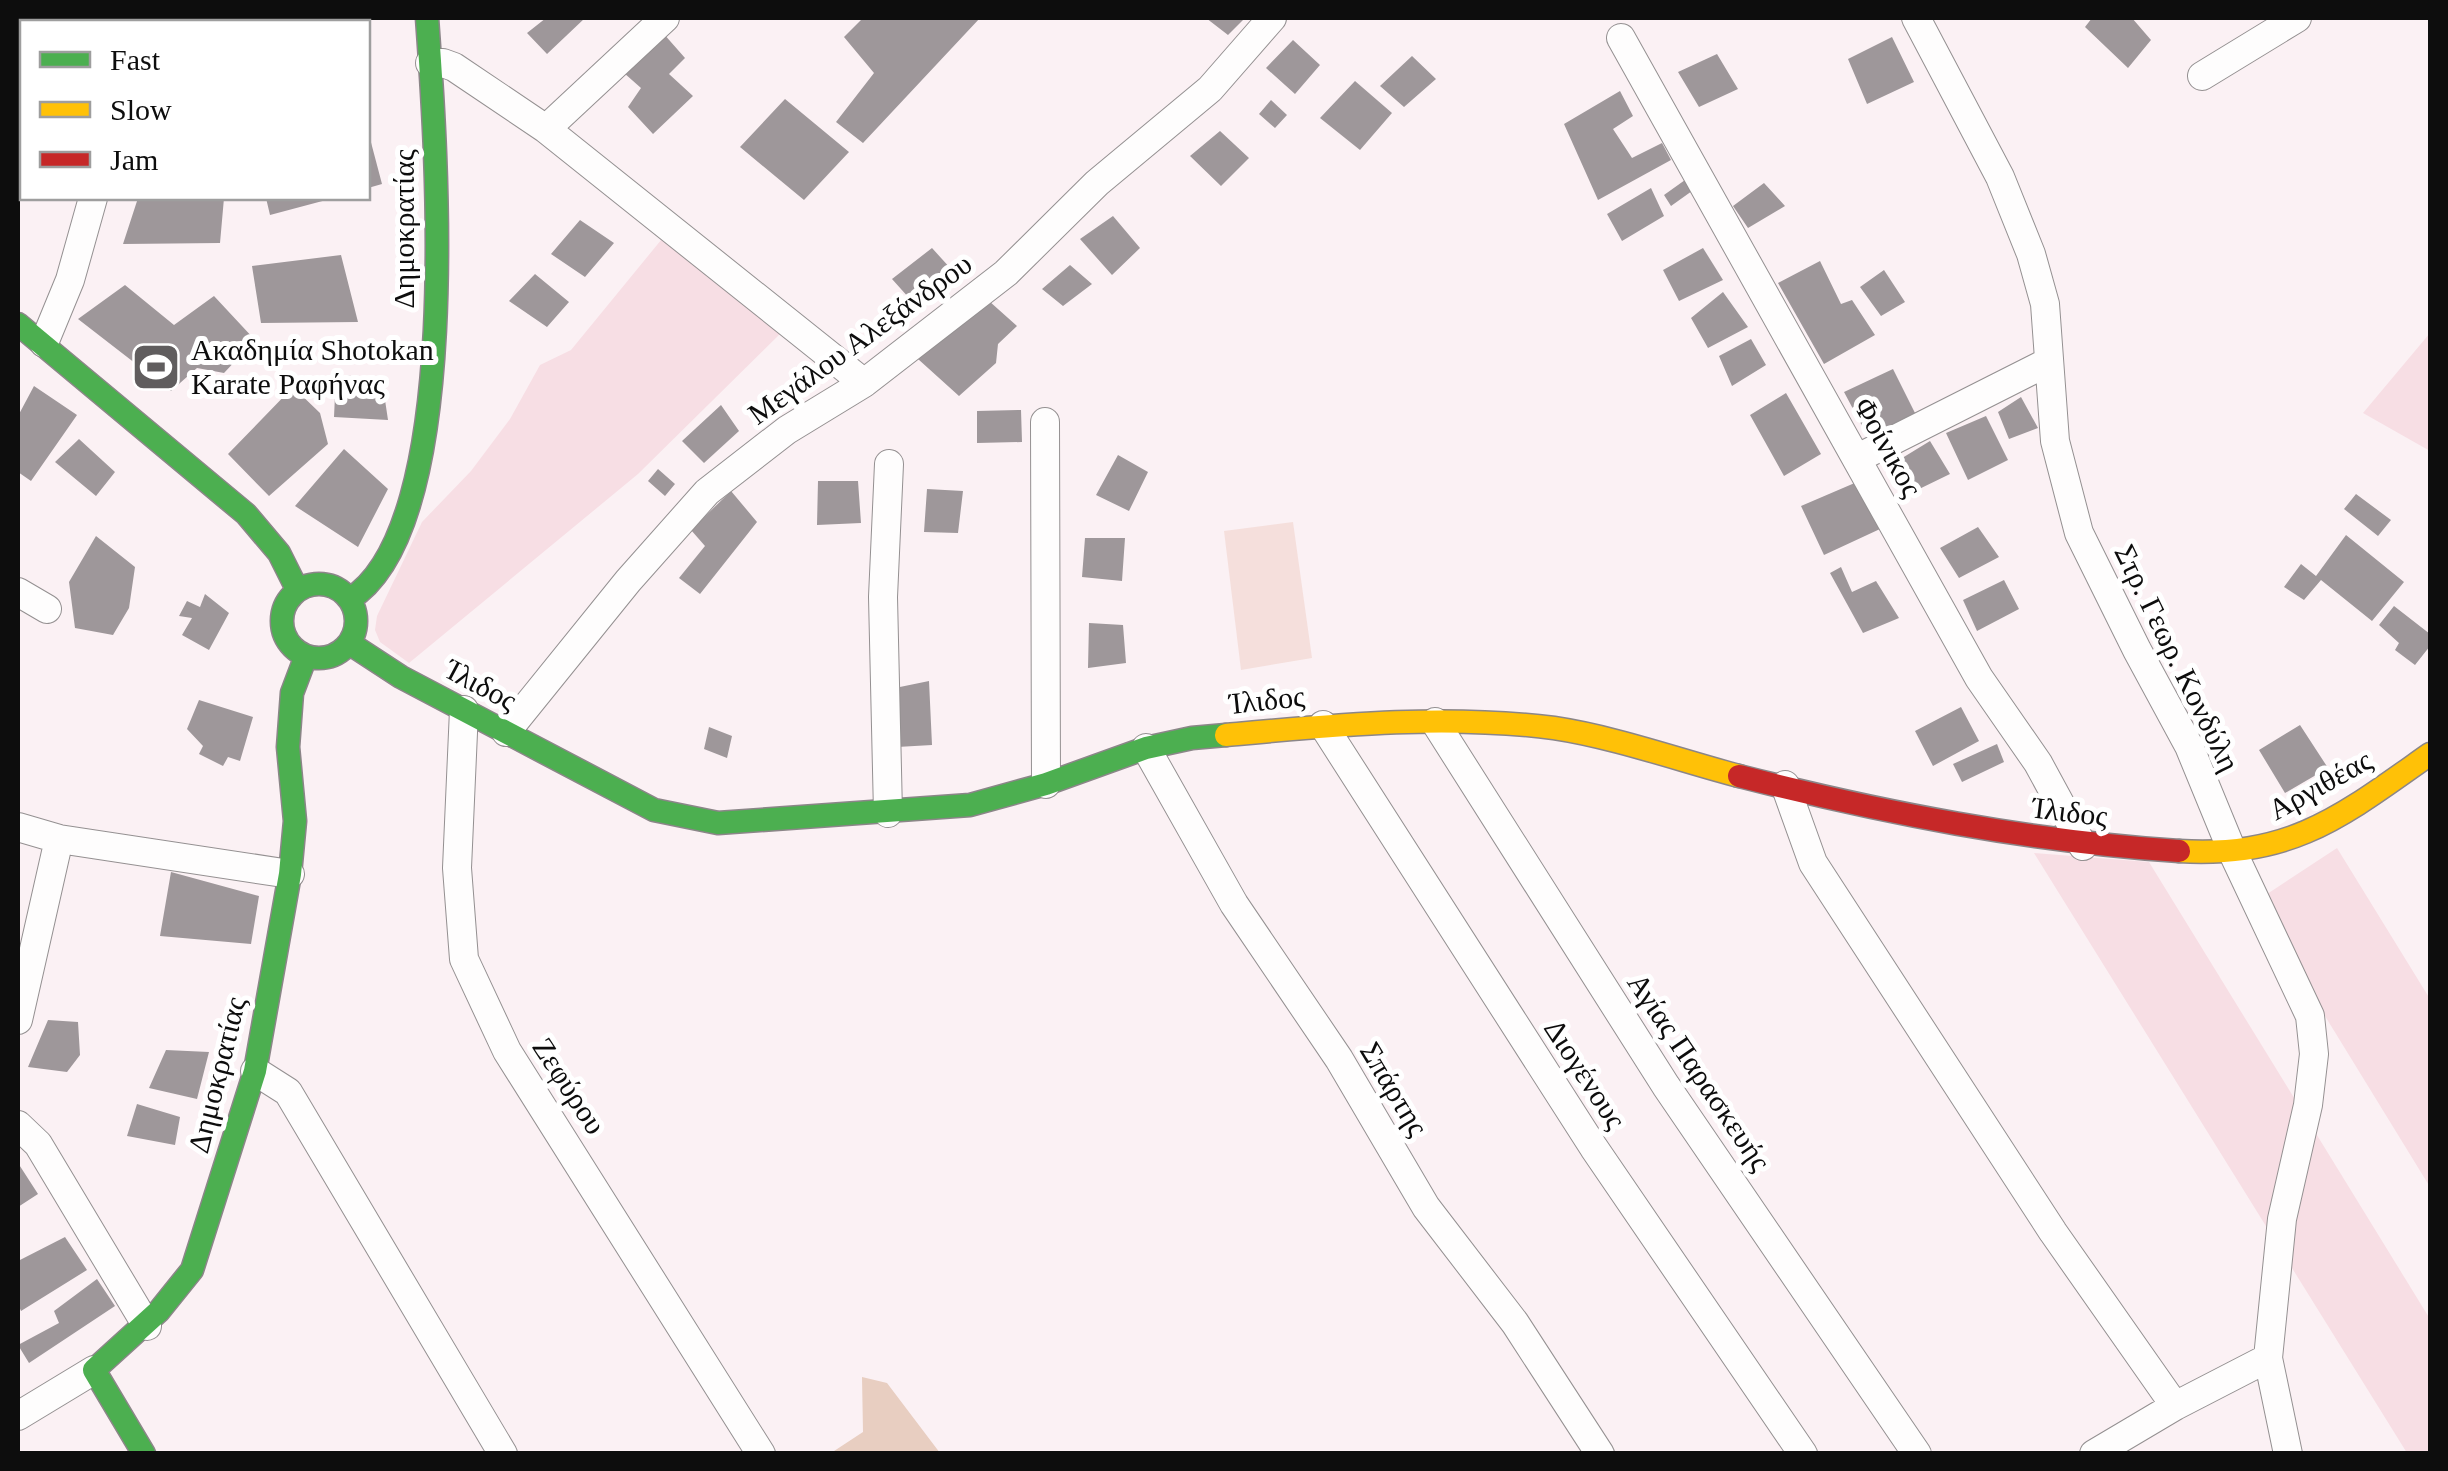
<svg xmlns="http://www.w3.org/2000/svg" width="2448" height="1471" viewBox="0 0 2448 1471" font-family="Georgia,serif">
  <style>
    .farmland { fill: #f7dee4 }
    .forest { fill: #e8cec1 }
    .pitch { fill: #f5dfdc }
    .building { fill: #9e979a }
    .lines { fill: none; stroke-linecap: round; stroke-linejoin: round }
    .street-casing { stroke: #949091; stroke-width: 30 }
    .fast-casing { stroke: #8b8688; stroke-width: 25 }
    .slow-casing { stroke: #8b8688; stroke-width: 25 }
    .jam-casing { stroke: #8b8688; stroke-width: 25 }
    .street { stroke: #fefdfd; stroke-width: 28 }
    .fast { stroke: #4caf50; stroke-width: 22 }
    .slow { stroke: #ffc107; stroke-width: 22 }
    .jam { stroke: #c62828; stroke-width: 22 }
    .labels { text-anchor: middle; stroke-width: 10; stroke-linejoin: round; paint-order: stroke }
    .street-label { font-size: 30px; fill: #0d0d0d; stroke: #fff }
    .poi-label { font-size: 30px; fill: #0d0d0d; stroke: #fff; text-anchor: start }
  </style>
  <rect width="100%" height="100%" fill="#fbf1f4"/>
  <path class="farmland" d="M666,234L785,329L638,474L409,663L380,642L375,630L377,616L422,522L471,471L510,419L540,365L571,350Z
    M2430,333V451L2363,413Z
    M2337,848L2430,999V1187L2255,902Z
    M2034,853L2149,862L2430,1319V1453H2407Z"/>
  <path class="forest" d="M862,1377L887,1383L940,1453H831L863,1432Z"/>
  <path class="pitch" d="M1293,522L1312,658L1241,670L1224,531Z"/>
  <path class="building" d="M546,18H585L547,54L527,33Z
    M863,18H980L863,143L836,122L874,73L844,37Z
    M1206,18H1245L1228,35Z
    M2092,18H2132L2151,40L2128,68L2085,27Z
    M663,33L685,58L669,74L693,96L653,134L628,107L641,88L624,73Z
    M1892,37L1914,82L1867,104L1848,59Z
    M1293,40L1320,65L1295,94L1266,68Z
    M1717,54L1738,89L1699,107L1678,72Z
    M1412,56L1436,79L1404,107L1380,86Z
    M1355,81L1392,113L1360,150L1320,118Z
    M1620,91L1633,116L1613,129L1632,158L1662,143L1671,160L1598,200L1564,124Z
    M785,99L849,152L804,200L740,147Z
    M1271,100L1287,115L1275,128L1259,114Z
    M368,131L382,184L368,188Z
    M1220,131L1249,158L1221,186L1190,156Z
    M1685,180L1692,191L1671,206L1664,195Z
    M1764,183L1785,206L1748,228L1733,206Z
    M1651,188L1664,216L1622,241L1607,214Z
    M138,198H224L220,243L123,244Z
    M266,198H329L330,199L270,215Z
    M1113,216L1140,248L1112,275L1080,239Z
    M580,220L614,243L585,277L551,254Z
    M932,248L961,280L918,308L892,279Z
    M1703,248L1723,280L1679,301L1663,270Z
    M341,255L358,322L261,323L252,266Z
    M1820,261L1841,304L1852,300L1875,335L1824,364L1778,283Z
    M1070,265L1092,284L1063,306L1042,289Z
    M1884,270L1905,302L1881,316L1860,287Z
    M535,274L569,302L547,327L509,301Z
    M125,285L174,325L214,296L255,340L224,373L197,368L171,391L78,319Z
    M1723,292L1748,327L1708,348L1691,318Z
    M989,301L1017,326L998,344L996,363L959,396L918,359Z
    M1751,339L1766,365L1732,386L1719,356Z
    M1893,369L1915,413L1868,437L1844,392Z
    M336,374L382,380L388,420L334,417Z
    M34,386L77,415L31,481L18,472V416Z
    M293,387L320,413L328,444L269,496L228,454Z
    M1786,393L1821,454L1784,476L1750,415Z
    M2021,397L2038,428L2009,439L1998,412Z
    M721,405L739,431L704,463L682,441Z
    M1021,410L1022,442L977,443V411Z
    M1986,416L2008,460L1968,480L1946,433Z
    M79,439L115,472L96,496L55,462Z
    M1930,441L1950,474L1913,492L1894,463Z
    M344,449L388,489L358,547L295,506Z
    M1118,455L1148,472L1129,511L1096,495Z
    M658,469L675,484L665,496L648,481Z
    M818,481H858L861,523L817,525Z
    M1857,482L1880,529L1824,555L1801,506Z
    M927,489L963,491L958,533L924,532Z
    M731,491L757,522L700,594L679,578L705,546L691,530Z
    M2356,494L2391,520L2378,536L2344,509Z
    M1978,527L1999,557L1959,578L1940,548Z
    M2346,535L2404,582L2372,621L2321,580L2304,600L2284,587L2301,564L2316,576Z
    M96,536L135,567L129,608L113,635L75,628L69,582Z
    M1085,538H1125L1122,581L1082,577Z
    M1841,567L1852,592L1876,581L1899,618L1863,633L1830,573Z
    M2004,580L2019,609L1977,631L1963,600Z
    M205,594L229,613L209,650L182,635L192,618L179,616L187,601L200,607Z
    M2394,606L2430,634V646L2415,665L2395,650L2399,643L2379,625Z
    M1089,623L1123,625L1126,663L1088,668Z
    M929,681L932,745L897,747L895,688Z
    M199,700L253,717L240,761L228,757L223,766L199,754L203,746L187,729Z
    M1961,707L1979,741L1933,766L1915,731Z
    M2300,725L2328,768L2285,793L2259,750Z
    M709,727L732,736L727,758L704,749Z
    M1997,744L2004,762L1962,782L1953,764Z
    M171,872L259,896L251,944L160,936Z
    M48,1020L78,1022L80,1055L67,1072L28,1067Z
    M166,1050L209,1052L197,1099L149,1088Z
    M137,1104L180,1117L175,1145L127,1136Z
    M18,1163L38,1194L18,1207Z
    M65,1237L87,1270L21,1311L18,1304V1261Z
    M97,1279L115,1306L29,1363L18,1345L59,1323L54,1311Z"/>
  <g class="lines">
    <g class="street-casing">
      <path id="street" d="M1916,18L2000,177L2031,254L2045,304L2055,441L2079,533L2137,650L2189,746L2233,853L2310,1016L2314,1054L2308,1105L2282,1219L2268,1358L2288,1454
        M141,22L143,18
        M1621,38L1979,678L2038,763L2083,846
        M430,63H443L454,67L546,129L864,383
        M2202,76L2297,18
        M546,129L665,18
        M44,343L70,280L93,198
        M1045,422L1046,784
        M1858,458L2048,362
        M18,592L47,609
        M464,710L457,868L464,959L507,1051L761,1454
        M1435,722L1666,1086L1917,1454
        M1323,725L1594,1148L1803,1454
        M506,732L628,581L707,492L787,430L864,383L1006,273L1097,183L1210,89L1272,18
        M1146,748L1234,904L1339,1059L1426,1207L1515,1323L1600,1454
        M1785,785L1813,863L2053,1232L2175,1406
        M888,813L883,597L889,464
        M18,827L59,839L290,874
        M18,1020L59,839
        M255,1071L288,1092L503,1454
        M18,1125L38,1144L147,1326
        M18,1416L94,1370
        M2094,1454L2175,1406L2268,1358"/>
    </g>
    <g class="fast-casing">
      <path id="fast" d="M18,324L246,514L279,553L297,589
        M282 621a37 37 0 1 1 74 0a37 37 0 1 1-74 0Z
        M350,599C465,527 436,142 427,18
        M349,643L401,677L654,810L718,823L970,805L1046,784L1146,748L1192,738L1226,735
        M144,1454L94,1370L159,1311L192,1270L255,1071L290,874L295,821L288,747L292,693L306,656"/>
    </g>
    <g class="slow-casing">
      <path id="slow" d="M1226,735C1335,725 1445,714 1554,728C1614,737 1679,760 1739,776
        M2179,851C2292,858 2342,816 2430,754"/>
    </g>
    <g class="jam-casing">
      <path id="jam" d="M1739,776C1884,813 2028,841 2179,851"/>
    </g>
    <use href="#street" class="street"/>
    <use href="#fast" class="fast"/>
    <use href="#slow" class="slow"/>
    <use href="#jam" class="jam"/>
  </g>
  <defs>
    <g id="stadium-square" transform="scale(2.5)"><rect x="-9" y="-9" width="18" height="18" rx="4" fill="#605d5e" stroke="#fff"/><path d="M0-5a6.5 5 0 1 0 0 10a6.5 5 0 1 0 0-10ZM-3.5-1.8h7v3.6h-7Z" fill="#fff"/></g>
  </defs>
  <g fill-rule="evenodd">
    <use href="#stadium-square" x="156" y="367"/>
  </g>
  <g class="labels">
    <g class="street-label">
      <text transform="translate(404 229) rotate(-90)" y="10">Δημοκρατίας</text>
      <text transform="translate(860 339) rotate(-36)" y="10">Μεγάλου Αλεξάνδρου</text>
      <text transform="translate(1888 447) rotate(61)" y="10">Φοίνικος</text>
      <text transform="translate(2177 658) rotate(64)" y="10">Στρ. Γεωρ. Κονδύλη</text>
      <text transform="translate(481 685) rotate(28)" y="10">Ίλιδος</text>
      <text transform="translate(1267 700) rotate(-6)" y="10">Ίλιδος</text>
      <text transform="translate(2320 785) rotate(-29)" y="10">Αργιθέας</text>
      <text transform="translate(2070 812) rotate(7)" y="10">Ίλιδος</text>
      <text transform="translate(1699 1072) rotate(56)" y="10">Αγίας Παρασκευής</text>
      <text transform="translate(1585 1074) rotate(57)" y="10">Διογένους</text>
      <text transform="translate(217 1075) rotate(-76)" y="10">Δημοκρατίας</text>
      <text transform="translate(569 1086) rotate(57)" y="10">Ζεφύρου</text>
      <text transform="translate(1394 1089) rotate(59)" y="10">Σπάρτης</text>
    </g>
    <g class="poi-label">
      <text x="191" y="360">Ακαδημία Shotokan<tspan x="191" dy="34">Karate Ραφήνας</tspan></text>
    </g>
  </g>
  <rect width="2448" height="1471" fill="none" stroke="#0d0d0d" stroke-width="40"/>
  <rect x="20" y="20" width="350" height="180" fill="#ffffff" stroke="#9e9e9e" stroke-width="2.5"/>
  <rect x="40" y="52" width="50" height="15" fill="#4caf50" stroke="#9e9e9e" stroke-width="2.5"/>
  <text x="110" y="70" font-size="30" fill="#0d0d0d">Fast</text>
  <rect x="40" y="102" width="50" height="15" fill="#ffc107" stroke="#9e9e9e" stroke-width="2.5"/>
  <text x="110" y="120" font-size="30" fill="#0d0d0d">Slow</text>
  <rect x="40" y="152" width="50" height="15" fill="#c62828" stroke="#9e9e9e" stroke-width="2.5"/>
  <text x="110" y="170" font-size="30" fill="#0d0d0d">Jam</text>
</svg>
